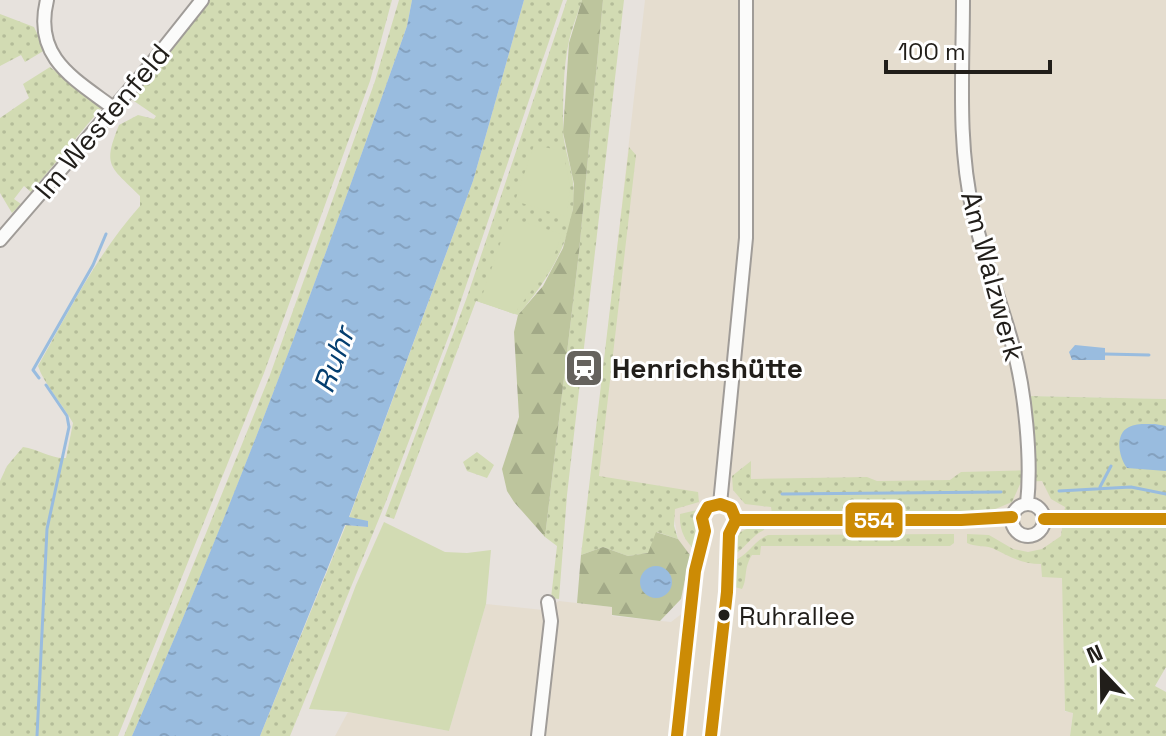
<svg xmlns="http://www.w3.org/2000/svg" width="1166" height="736" viewBox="0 0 1166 736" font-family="'Space Grotesk',sans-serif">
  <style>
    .commercial { fill: #e5ddcf }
    .green { fill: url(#green-dots) }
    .forest { fill: url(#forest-firs) }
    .pitch { fill: #d2dbb3 }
    .water { fill: url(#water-ripples) }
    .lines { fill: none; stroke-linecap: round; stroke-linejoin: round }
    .stream { stroke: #99bcdf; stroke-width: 3 }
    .street-casing { stroke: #a09c98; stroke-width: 16 }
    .street { stroke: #fbfbfa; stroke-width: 12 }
    .bus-1-casing { stroke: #fff; stroke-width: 18 }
    .bus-1 { stroke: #cc8b05; stroke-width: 12 }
    .bus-dot { fill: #211e1a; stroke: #fff; stroke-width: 3 }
    .labels { text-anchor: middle; stroke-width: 6; stroke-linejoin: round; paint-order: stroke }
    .bus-label { font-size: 26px; fill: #211e1a; stroke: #fff; text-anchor: start }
    .street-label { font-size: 28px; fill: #211e1a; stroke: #fff }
    .poi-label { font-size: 28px; font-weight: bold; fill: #211e1a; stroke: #fff; text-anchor: start }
    .water-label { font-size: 30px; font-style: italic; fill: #043e6f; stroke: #fff }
    .line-badge { stroke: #fff; stroke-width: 3 }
    .badge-label { font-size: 22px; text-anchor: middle; font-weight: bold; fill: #fff }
  </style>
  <defs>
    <pattern id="green-dots" width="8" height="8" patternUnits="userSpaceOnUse" patternTransform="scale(2)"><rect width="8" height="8" fill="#d2dbb3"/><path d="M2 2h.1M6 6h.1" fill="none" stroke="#b4bc99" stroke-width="1.8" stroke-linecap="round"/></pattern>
    <pattern id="forest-firs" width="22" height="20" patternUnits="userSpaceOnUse" patternTransform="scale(2)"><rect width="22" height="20" fill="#bdc59d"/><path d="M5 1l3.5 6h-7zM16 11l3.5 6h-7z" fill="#a2a987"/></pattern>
    <pattern id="water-ripples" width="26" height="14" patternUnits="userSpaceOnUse" patternTransform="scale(2)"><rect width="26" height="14" fill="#99bcdf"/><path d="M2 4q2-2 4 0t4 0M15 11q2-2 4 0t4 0" fill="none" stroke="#84a1bf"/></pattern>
  </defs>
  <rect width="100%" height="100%" fill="#e7e2dd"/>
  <path class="commercial" d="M645,0H1166V399L1030,396L1066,504L1062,536L1065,712H1073L1070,736H335L348,712L449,731L486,604L543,610L559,601L612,607V616L671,622L684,612L690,555L678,539L674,517L584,541Z"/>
  <path class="green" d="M206,0H392L370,81L264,373L118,736H0V481L7,466L23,447C38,449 51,459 66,458L73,423C63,405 44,384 38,366C69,311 98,253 140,206V196C110,166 102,167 119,125L138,115L154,119L156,116L128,97L170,50Z
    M399,0H412L407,26C323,265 235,505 132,736H124L270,375L375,81Z
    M524,0H563L451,330L385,504L290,736H260L346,525L368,527L349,518L473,181Z
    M567,0H582C578,14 572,27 569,41C563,68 563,100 563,128C563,146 571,164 573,182C579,232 549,279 518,315L476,301L394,519L385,516L467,297Z
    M603,0H624L567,495L559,599L551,598L557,546L545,537L579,252Z
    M0,14L34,27L45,50L25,62L21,55L0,66Z
    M50,67L102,107L31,192L24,186L14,199L21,204L12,213L0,193V118L29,98L23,84Z
    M629,147L636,155L599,476L698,492L699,502L675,509L674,526L678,539L657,532L649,553L628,556L603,547L581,555Z
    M1029,396L1166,399V667L1155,686L1166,692V736H1070L1073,713L1065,711L1062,578L1042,577L1041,564C1021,564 1009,556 992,548C983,545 975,547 967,543V534L989,535L1013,549L1028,552L1042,549L1061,536L1065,507L1051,499L1042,481L1021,482L1012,502L986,513L772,514L771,507L745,504L733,490L732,476L751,461V479L867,477L877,481L950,480L961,472L1033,470Z
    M477,452L494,465L487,478L467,471L463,462Z
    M697,510L696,551C685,541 679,530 680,514Z
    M765,525L764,530C751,536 745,549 733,555C735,530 741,529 765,525Z
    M954,534V543L950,546H761L760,555H752C743,569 748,578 742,589L731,586L733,561C748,556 753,541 768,535Z"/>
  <path class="forest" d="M582,0H603L579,252L545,537L514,502L507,491L502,469L519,417L514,332L518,315L543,286L563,248L573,209L574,184L563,132L569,43Z
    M656,532L678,539L690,555L681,599L660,621L612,615V607L577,603L581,555L603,547L628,556L648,553Z"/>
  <path class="pitch" d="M534,145L563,151L570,185L567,217L515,201Z
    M509,218L562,234L551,264L514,314L480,302Z
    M384,522L445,552L467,553L491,550L486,604L449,731L348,712L309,709L356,585Z"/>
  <path class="water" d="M412,0H524L473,181L349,517L368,521V527L345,525L260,736H132C235,504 323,265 407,26Z
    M1075,345L1105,348V360H1072L1069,352Z
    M1155,424L1166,426V471L1127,468C1119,458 1114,434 1129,427C1136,423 1147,424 1155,424Z
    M640 582a16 16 0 1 1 32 0a16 16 0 1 1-32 0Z"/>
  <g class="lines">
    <path class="stream" d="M1105,354L1149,355
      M39,378L33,370L93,265L106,234
      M1100,487L1111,466
      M1059,491L1131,487L1166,494
      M782,494L1001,492
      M37,736L47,529L69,427L67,416L46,385"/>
    <g class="street-casing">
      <path id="street" d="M47,0C33,57 73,78 112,107
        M963,0C963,70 957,143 973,212C983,258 1001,302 1013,347C1025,390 1032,459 1027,504
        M0,240L144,73L202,0
        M1012 520a16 16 0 1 1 32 0a16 16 0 1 1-32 0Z
        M720,504L746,238V0
        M1044,519H1166
        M736,520H961L1012,517
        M538,736L551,621L548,602
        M677,736L695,571L705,531L702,518L708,507L720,504L731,508L736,520L729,534L727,592L711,736"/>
    </g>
    <use href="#street" class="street"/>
    <g class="bus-1-casing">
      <path id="bus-1" d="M1044,519H1166
        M736,520H961L1012,517
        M677,736L695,571L705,531L702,518L708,507L720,504L731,508L736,520L729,534L727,592L711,736"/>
    </g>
    <use href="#bus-1" class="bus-1"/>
  </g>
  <defs>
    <g id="station-square" transform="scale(2)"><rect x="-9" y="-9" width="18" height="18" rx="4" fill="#66635e" stroke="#fff"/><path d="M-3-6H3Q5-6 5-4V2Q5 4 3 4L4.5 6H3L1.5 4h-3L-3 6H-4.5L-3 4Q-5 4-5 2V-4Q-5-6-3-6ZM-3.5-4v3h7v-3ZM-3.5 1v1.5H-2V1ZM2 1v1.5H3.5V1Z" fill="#fff"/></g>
  </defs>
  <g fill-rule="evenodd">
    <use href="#station-square" x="584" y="368"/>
  </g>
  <circle class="bus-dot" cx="724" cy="615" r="7"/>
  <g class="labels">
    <g class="bus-label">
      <text x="739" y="625">Ruhrallee</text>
    </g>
    <g class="street-label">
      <text transform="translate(102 121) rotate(-50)" y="10">Im Westenfeld</text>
      <text transform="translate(993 276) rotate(75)" y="10">Am Walzwerk</text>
    </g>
    <g class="poi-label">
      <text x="612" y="378">Henrichshütte</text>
    </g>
    <g class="water-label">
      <text transform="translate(334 360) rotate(-70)" y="10">Ruhr</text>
    </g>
  </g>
  <rect class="line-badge" x="844" y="501" width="60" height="38" rx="8" fill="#cc8b05"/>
  <g class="badge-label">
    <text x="874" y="528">554</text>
  </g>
  <g transform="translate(1102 672) rotate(338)" stroke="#ffffff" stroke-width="6" paint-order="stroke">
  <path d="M0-6L14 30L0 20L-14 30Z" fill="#211e1a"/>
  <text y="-12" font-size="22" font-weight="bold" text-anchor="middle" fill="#211e1a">N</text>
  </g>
  <path d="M886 60v12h164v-12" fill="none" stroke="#211e1a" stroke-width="4"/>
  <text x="898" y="60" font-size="24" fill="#211e1a" stroke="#ffffff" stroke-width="6" paint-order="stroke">100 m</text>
</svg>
